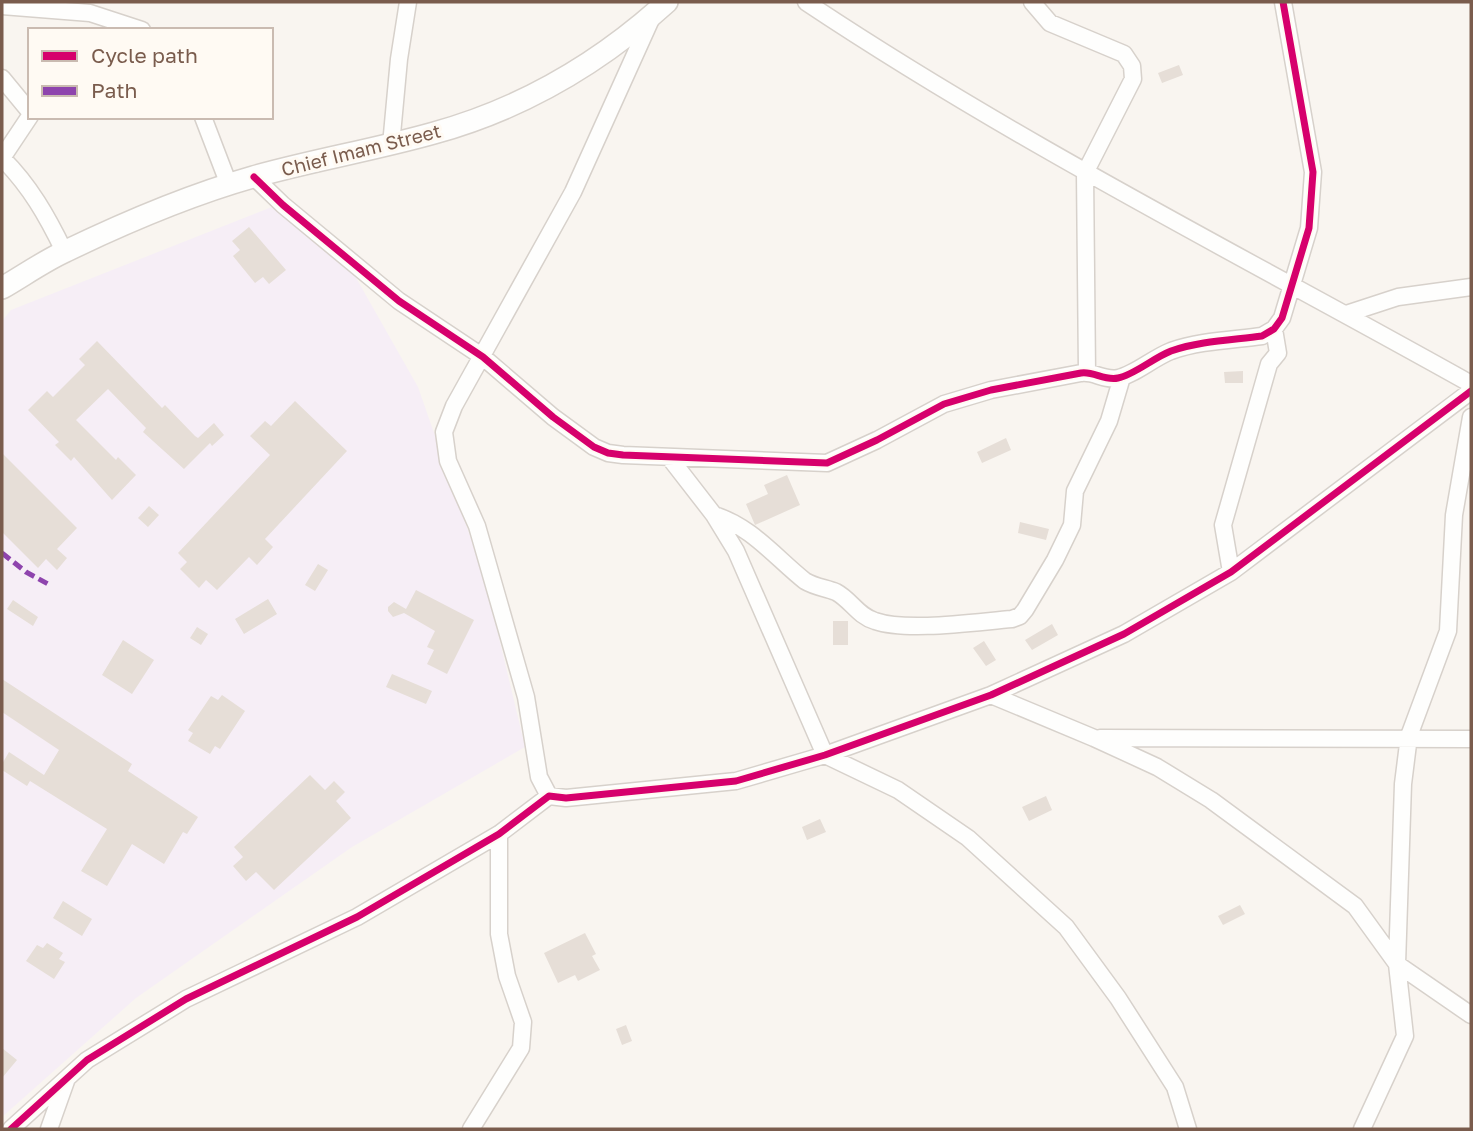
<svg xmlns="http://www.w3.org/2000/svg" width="1473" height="1131" viewBox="0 0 1473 1131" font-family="'Golos Text',sans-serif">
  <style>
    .education { fill: #f6eef6 }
    .building { fill: #e6ded7 }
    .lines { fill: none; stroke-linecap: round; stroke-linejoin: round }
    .minor-casing { stroke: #d7d1cb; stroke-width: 19 }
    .tertiary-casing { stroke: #d7d1cb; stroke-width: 24 }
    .minor { stroke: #fefefd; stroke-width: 16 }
    .tertiary { stroke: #fefefd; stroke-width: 21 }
    .quiet { stroke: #8e44ad; stroke-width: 5; stroke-dasharray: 10 5; stroke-linecap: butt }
    .cycleway-casing { stroke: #fffaf3; stroke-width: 11 }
    .cycleway { stroke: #d6006c; stroke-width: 7 }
    .labels { text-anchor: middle; stroke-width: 6; stroke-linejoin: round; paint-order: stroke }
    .street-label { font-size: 19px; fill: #7a5c4d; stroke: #fffaf3 }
  </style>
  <rect width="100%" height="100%" fill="#f9f5f0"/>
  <path class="education" d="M277,205L355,276L418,387L485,579L525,747L352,847L136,998L2,1117V321L11,310Z"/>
  <path class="building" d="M1179,65L1183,75L1162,83L1158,73Z
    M249,227L286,270L269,284L263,277L255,283L233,256L240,250L232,241Z
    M97,341L162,408L165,405L195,436L198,438L214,423L224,435L212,446L210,443L184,469L143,432L146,428L108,389L76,420L116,460L118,457L136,475L112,500L74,457L71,461L55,445L59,442L28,410L47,391L53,397L85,365L79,359Z
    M1243,371V383H1225L1224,372Z
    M295,401L347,451L265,539L273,547L257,565L249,557L217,590L206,580L199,588L180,569L187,562L178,553L270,455L250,436L265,421L271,426Z
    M1006,438L1011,450L982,463L977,452Z
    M2,453L77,528L57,549L67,558L57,570L46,559L38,568L2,532Z
    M787,475L800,505L755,525L746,504L768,494L764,485Z
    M149,506L159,515L148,527L138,518Z
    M1020,522L1049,529L1046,540L1018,533Z
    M318,564L328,570L315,591L305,585Z
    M416,590L474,620L447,674L427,664L434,650L427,647L435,631L404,613L393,617L388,611V607L394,602L406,609Z
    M268,599L277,614L244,634L235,619Z
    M13,600L38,617L33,626L7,609Z
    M833,621H848V645H833Z
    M1052,624L1058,635L1032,650L1025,640Z
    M197,627L208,634L201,645L190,638Z
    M123,640L154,660L132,694L102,675Z
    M984,641L996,660L986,666L973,648Z
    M392,674L432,691L426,704L386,687Z
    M2,679L132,764L128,771L198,817L187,834L183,832L164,864L132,844L107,886L81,871L107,829L30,781L27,786L2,770V764L9,752L44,775L59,750L2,712Z
    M222,695L245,711L220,749L215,746L210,754L188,741L193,733L188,730L211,696L218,700Z
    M310,775L325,790L334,781L345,792L336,801L351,818L274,890L256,872L246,881L233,866L243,857L234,847Z
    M1046,796L1052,810L1029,821L1022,807Z
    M820,819L826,832L807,840L802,827Z
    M63,901L92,919L82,936L53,918Z
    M1240,905L1245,914L1223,925L1218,916Z
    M585,933L596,954L592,956L600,970L578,981L575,975L558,983L544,953Z
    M47,943L63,953L59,959L65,962L54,979L26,961L37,945L43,948Z
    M626,1025L632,1041L622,1045L616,1029Z
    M2,1048L17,1060L2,1078Z"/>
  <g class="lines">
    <g class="minor-casing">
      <path id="minor" d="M806,2C1019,144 1248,259 1471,384
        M1032,2L1050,23L1124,54L1132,66L1133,79L1085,173L1087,372
        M2,6L90,13L142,30
        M2,78L30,112
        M203,117L229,185
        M391,145L399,59L408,2
        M2,158C30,186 47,216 64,251
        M2,158L30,116
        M254,177L283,205L399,301L483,357L553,417L594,447L608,453L623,455L827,463L877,440L944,404L991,390L1081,373C1094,371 1104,381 1118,378C1134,375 1153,358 1171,351C1199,341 1232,340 1262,336L1274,329L1282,318L1309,228L1313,172L1283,2
        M1346,314L1398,297L1471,287
        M1471,417L1454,515L1448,631L1409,736L1403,784L1397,964L1471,1015
        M669,457L714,515L736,551L825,755L898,790L968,838L1066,927L1118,998L1175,1087L1188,1129
        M714,515C751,526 776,558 805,581C815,587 826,588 836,592C851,600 858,616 875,621C907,632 975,622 1012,619L1020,616L1025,610L1055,560L1072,525L1075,491L1109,421L1122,377
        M1231,572L1223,525L1269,364L1278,353L1274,329
        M991,695L1094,738L1157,767L1211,800L1355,906L1397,964L1405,1036L1362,1129
        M1100,738L1471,739
        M549,796L539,777L526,697L477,526L448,461L444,432L454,406L573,192L652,17
        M11,1129L87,1060L186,999L357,917L499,834L549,796L566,798L736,781L825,755L991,695L1124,634L1231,572L1471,391
        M49,1129L66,1081
        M471,1129L521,1048L523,1022L507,976L499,934V834"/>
    </g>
    <g class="tertiary-casing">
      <path id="tertiary" d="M2,288C23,276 44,261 66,251C122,224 193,194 253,177C313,160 374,150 434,133C521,109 600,63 667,2"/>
    </g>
    <use href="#minor" class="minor"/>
    <use href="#tertiary" class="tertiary"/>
    <path class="quiet" d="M2,553L26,572L48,584"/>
    <g class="cycleway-casing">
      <path id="cycleway" d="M254,177L283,205L399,301L483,357L553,417L594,447L608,453L623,455L827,463L877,440L944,404L991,390L1081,373C1094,371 1104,381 1118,378C1134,375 1153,358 1171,351C1199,341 1232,340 1262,336L1274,329L1282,318L1309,228L1313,172L1283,2
        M11,1129L87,1060L186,999L357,917L499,834L549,796L566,798L736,781L825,755L991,695L1124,634L1231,572L1471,391"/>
    </g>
    <use href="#cycleway" class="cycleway"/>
  </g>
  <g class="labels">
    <g class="street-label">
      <text transform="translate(361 150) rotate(-14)" y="7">Chief Imam Street</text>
    </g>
  </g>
  <rect width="1473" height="1131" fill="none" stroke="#7a5c4d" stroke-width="7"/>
  <rect x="28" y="28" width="245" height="91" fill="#fffaf3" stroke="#cabbb1" stroke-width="2"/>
  <rect x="42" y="51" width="35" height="10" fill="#d6006c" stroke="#cabbb1" stroke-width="2"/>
  <text x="91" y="63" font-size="21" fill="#7a5c4d">Cycle path</text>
  <rect x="42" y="86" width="35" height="10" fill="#8e44ad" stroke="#cabbb1" stroke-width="2"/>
  <text x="91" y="98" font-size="21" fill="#7a5c4d">Path</text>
</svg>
